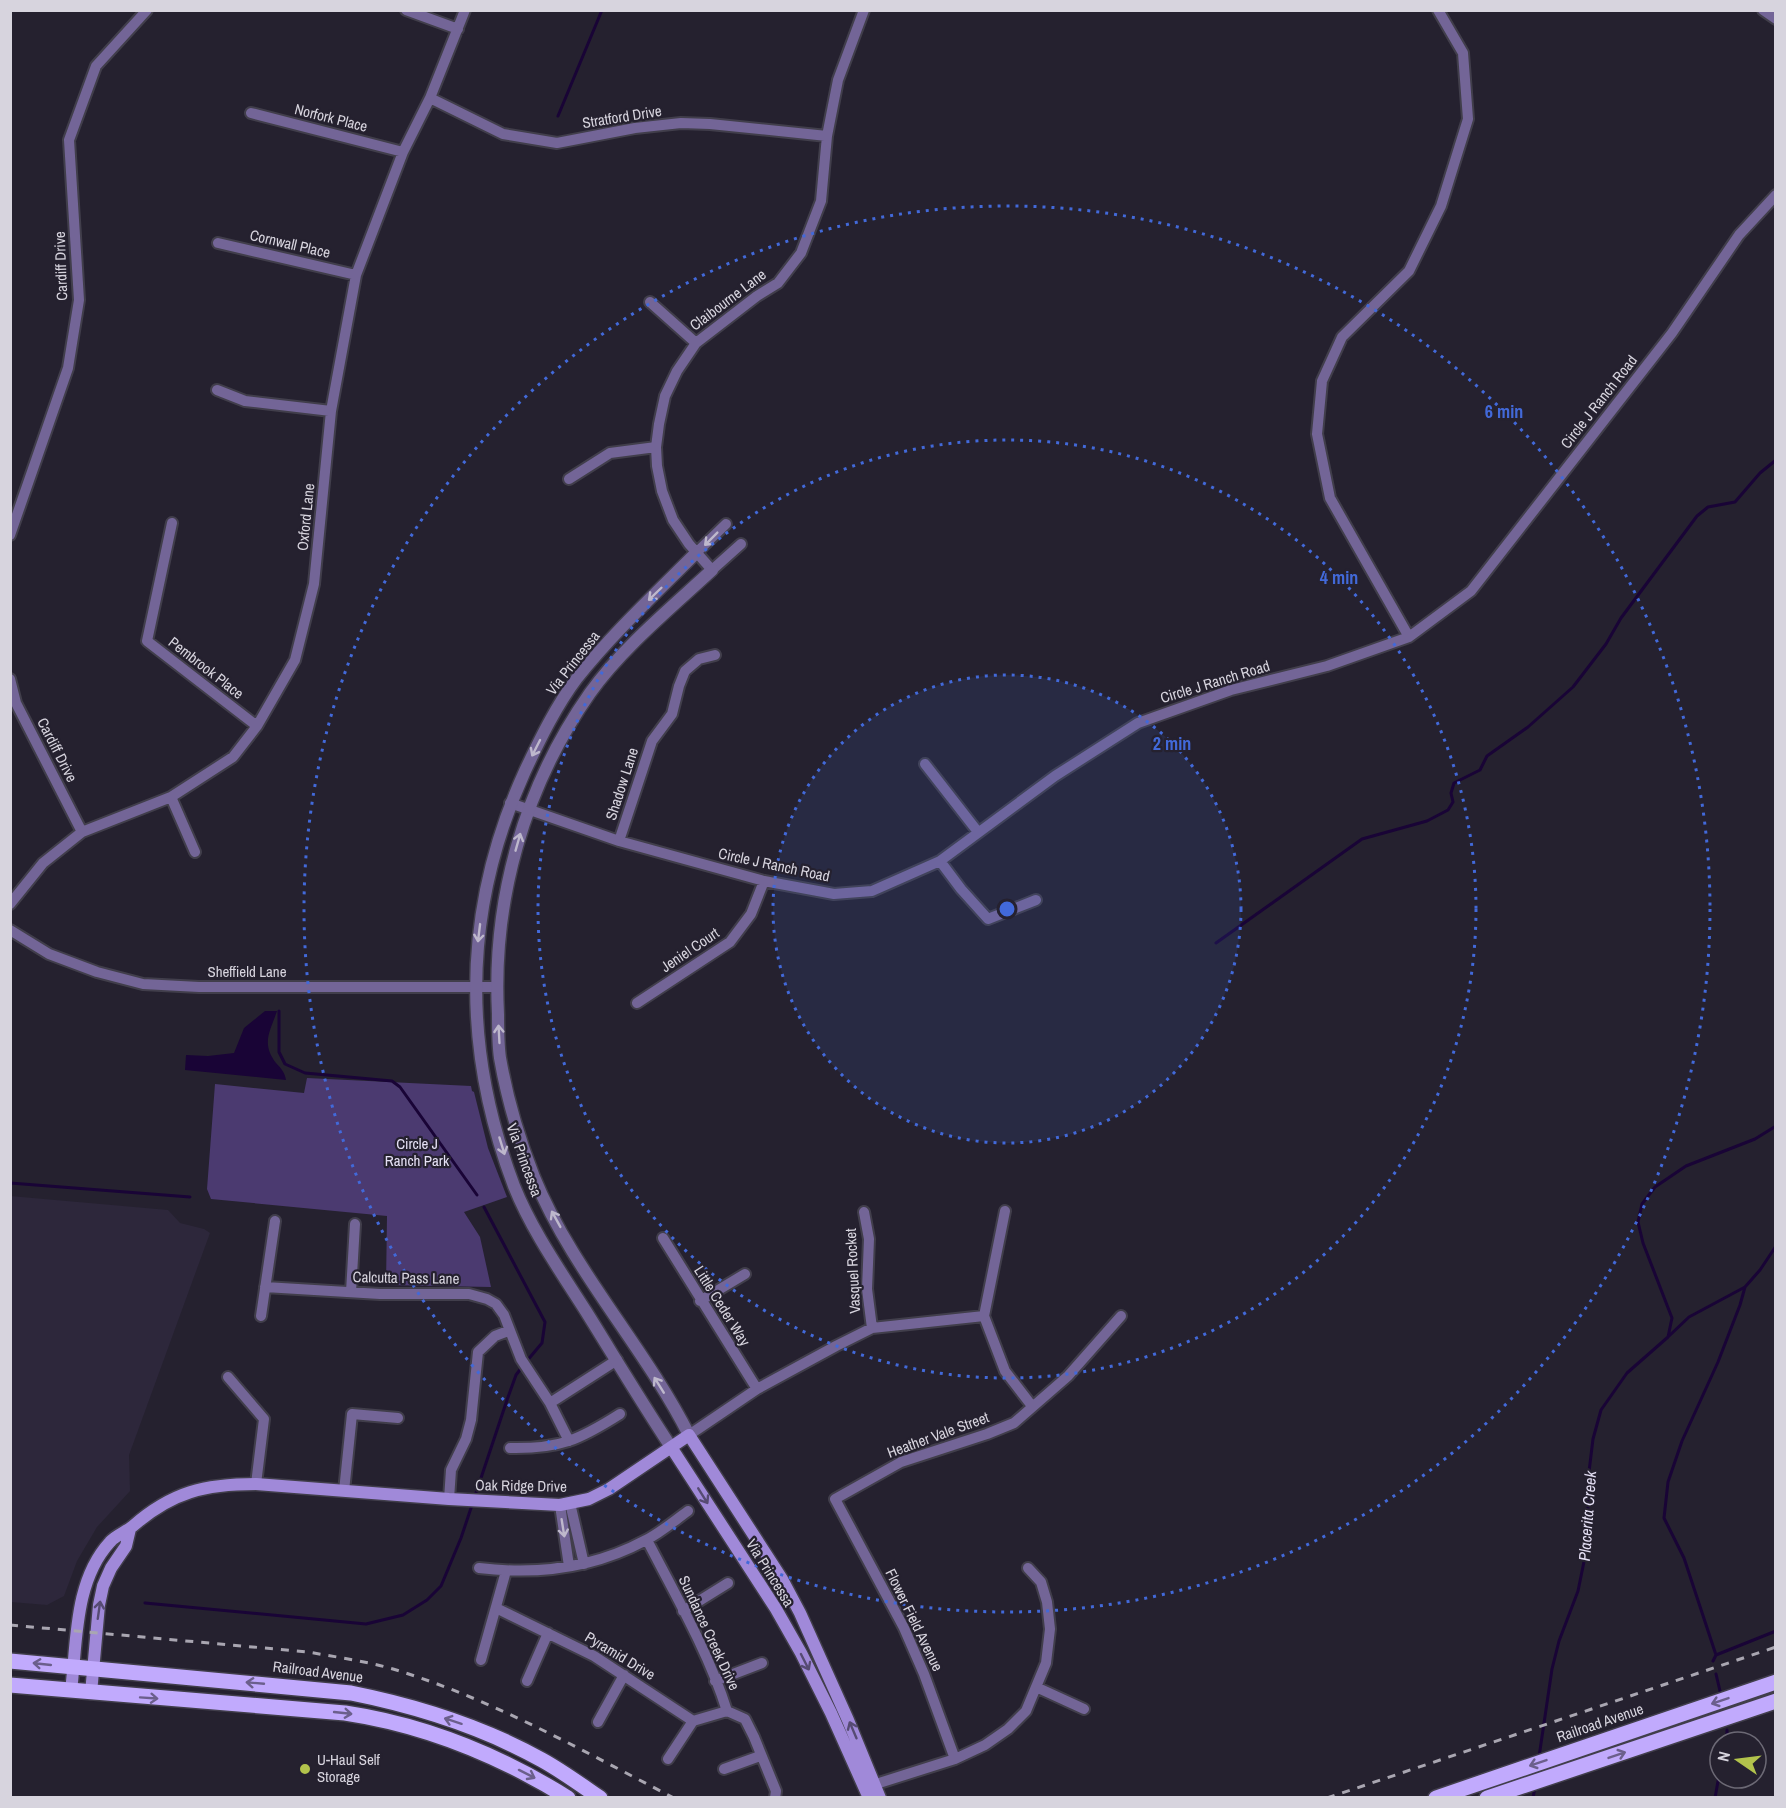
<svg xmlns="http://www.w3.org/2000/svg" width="1786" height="1808" viewBox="0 0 1786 1808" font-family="'Archivo Narrow',sans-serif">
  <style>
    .built { fill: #2d273b }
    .green { fill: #4b3a70 }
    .water { fill: #190436 }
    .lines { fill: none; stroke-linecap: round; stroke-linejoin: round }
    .stream { stroke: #190436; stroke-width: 3 }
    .minor-casing { stroke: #413e4b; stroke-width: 14 }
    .tertiary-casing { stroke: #413e4b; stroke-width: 15 }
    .secondary-casing { stroke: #413e4b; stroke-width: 15 }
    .primary-casing { stroke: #413e4b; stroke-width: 18 }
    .minor { stroke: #736597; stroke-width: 10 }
    .tertiary { stroke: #736597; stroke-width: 12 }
    .secondary { stroke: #a089d9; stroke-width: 12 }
    .primary { stroke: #c1aafd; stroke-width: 15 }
    .rail { stroke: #a9a6b1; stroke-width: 3; stroke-dasharray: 8 8; stroke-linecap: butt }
    .oneway { stroke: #beb8cc }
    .oneway2 { stroke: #564b73 }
    .oneway3 { stroke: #6b5f8c }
    .ring { fill: none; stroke: #4269d9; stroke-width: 3; stroke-dasharray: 3 6 }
    .poi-dot { fill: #b2c34c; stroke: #25212f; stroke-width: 2 }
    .labels { text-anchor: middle; stroke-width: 4.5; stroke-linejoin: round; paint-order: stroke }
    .street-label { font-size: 15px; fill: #d7d4de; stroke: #25212f }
    .park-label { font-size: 15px; fill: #e6e1f6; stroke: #25212f }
    .poi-label { font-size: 15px; fill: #d7d4de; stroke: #25212f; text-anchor: start }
    .water-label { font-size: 16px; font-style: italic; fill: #e4dff4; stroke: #25212f }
    .centre { fill: #4269d9; stroke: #25212f; stroke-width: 3 }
    .ring-label { font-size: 18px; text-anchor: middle; font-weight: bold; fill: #4269d9; stroke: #25212f; stroke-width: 4.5; stroke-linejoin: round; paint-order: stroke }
  </style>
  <rect width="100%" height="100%" fill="#25212f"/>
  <path class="built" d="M10,1196L168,1210L180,1223L204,1229L210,1233L129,1455L130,1491L97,1527L77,1561L64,1596L47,1605L11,1602Z"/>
  <path class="green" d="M307,1078L471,1086L472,1091L474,1092L488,1148L507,1197L464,1212L480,1237L491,1287L386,1285L387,1216L211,1199L207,1189L215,1084L304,1093Z"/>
  <path class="water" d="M265,1011H277C270,1032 261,1043 276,1063C281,1068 285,1073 286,1080L185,1070L186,1055L208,1056L234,1053L244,1028Z"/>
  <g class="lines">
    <path class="stream" d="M558,116L602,10
      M1216,943L1362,839L1427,821L1448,810L1453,802L1451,793L1454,783L1480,770L1487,756L1528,727L1573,687L1606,644L1621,618L1697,516L1708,507L1735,502L1760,473L1776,460
      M279,1011V1052L285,1064L305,1073L392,1081L400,1087L477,1195
      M10,1183L190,1197
      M484,1207L545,1322L542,1343L526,1362
      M1669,1336L1689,1317L1745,1287L1760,1270L1776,1246
      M475,1496L507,1400L516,1375L522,1367
      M145,1603L366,1624L403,1615L427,1600L441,1586L461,1538L472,1505
      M1716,1655L1684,1558L1664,1518L1668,1482L1682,1441L1718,1362L1740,1305L1745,1287
      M1713,1661L1716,1655L1776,1631
      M1716,1674L1720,1691
      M1727,1742V1730
      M1539,1757L1552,1669L1559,1641L1578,1591L1588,1542V1480L1593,1439L1601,1410L1627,1373L1668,1337L1672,1318L1643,1243L1638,1222L1642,1204L1655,1187L1686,1166L1755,1139L1776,1126
      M1533,1798L1535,1787
      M1715,1798L1720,1770"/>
    <g class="minor-casing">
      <path id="minor" d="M406,10L458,29
        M1763,10L1776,19
        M430,98L503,134L557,143L635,128L681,123L710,124L827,136
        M251,113L403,152
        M218,243L356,275
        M650,302L696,343
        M217,390L245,401L331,411
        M569,479L610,453L656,447
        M172,523L147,641L257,726
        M10,535L68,368L79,300L69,140L96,66L147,10
        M741,544L712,570L689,544L673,520L662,491L657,466L656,447L659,424L665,396L677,371L696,343L757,296L778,283L801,253L821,201L827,136L838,80L864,10
        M696,553L726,524
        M1409,637L1330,498L1317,434L1322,381L1342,337L1409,271L1441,206L1468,119L1463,53L1438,10
        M10,679L16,703L82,832
        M925,764L978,832
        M171,797L195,852
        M510,803L619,841L764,881L834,894L872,891L940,861L1055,776L1138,723L1231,690L1327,666L1409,637L1471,591L1672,333L1739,235L1776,195
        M619,841L652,741L672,714L679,686L685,671L699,659L715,655
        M940,861L961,889L988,919L1036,900
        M10,904L43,863L82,832L171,797L233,757L257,726L295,660L314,584L331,411L356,275L403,152L430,98L465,10
        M10,930L49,954L97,972L143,984L199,987H496
        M637,1003L730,942L751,914L764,881
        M1005,1211L984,1316L1005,1371L1032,1406
        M864,1212L869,1239L867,1289L872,1328
        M663,1238L757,1389
        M265,1287L380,1294H469L487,1299L496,1304L504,1315L521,1359L550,1403L569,1441
        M351,1292L355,1224
        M700,1301L745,1274
        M261,1316L275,1221
        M228,1377L264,1419L256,1484
        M550,1403L617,1360
        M689,1435L757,1389L836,1346L872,1328L984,1316
        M510,1448C560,1449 579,1440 620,1414
        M344,1491L352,1414L398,1418
        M449,1499L451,1470L466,1439L471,1420L478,1352L495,1336L508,1331
        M570,1503L584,1564
        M560,1505L569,1566
        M647,1540C675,1594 709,1653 727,1711L745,1719L754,1737L776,1791L775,1798
        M479,1568C536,1575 594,1568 646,1540C660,1533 674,1521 688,1511
        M496,1608L594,1656L693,1721L727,1711
        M683,1611L728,1583
        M481,1660L506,1571
        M527,1681L548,1633
        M715,1681L762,1663
        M1036,1687L1084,1709
        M598,1722L624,1675
        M668,1759L693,1721
        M955,1759L924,1674L904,1628L835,1499L901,1462L987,1434L1014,1423L1068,1376L1121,1316
        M724,1769L760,1756
        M876,1784L955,1759L985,1745L1008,1729L1026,1711L1046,1663L1050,1629L1047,1602L1041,1582L1028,1568"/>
    </g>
    <g class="tertiary-casing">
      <path id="tertiary" d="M689,1435C644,1346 572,1270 534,1177C519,1139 507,1098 500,1058C498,1044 498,1028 498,1014C492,900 524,787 590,693C621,649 672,607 712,570
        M671,1447C642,1403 615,1358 587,1313C561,1272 532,1231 514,1186C461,1046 463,907 525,771C540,739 556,706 577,678C613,633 655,594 696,553"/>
    </g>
    <g class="secondary-casing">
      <path id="secondary" d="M671,1447L776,1609L801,1653L831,1713L869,1798
        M71,1691C77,1642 74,1581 110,1542C116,1535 126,1532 133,1526C172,1492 205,1484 256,1484L449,1499L560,1505L589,1499L609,1489L689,1435L782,1579L800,1613L848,1720L880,1798
        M91,1693L99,1605L103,1586L111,1568L126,1546L130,1529"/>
    </g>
    <g class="primary-casing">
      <path id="primary" d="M10,1661L351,1693C416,1706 483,1727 542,1760C562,1771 581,1785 600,1798
        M10,1685L345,1713C425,1725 499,1755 568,1798
        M1436,1798L1776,1682
        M1487,1798L1776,1701"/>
    </g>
    <use href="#minor" class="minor"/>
    <use href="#tertiary" class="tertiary"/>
    <use href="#secondary" class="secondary"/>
    <use href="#primary" class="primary"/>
    <path class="rail" d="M10,1625L308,1652C336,1657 365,1661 393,1669C492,1699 583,1751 674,1798
      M1327,1798L1776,1647"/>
  </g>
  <defs><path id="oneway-shaft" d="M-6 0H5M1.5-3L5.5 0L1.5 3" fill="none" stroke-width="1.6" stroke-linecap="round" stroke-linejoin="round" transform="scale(1.5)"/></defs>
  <g class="oneway">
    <use href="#oneway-shaft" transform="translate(711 539) rotate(135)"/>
    <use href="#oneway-shaft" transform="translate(655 594) rotate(136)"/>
    <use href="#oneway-shaft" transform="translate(536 748) rotate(117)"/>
    <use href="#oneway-shaft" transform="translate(518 842) rotate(-74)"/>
    <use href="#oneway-shaft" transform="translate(479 933) rotate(97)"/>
    <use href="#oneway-shaft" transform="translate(499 1034) rotate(-93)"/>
    <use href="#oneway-shaft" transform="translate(502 1146) rotate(73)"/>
    <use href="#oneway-shaft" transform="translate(556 1219) rotate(-119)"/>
    <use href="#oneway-shaft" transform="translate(659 1385) rotate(-122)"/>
    <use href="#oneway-shaft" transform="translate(563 1528) rotate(81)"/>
  </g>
  <g class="oneway2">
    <use href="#oneway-shaft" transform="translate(703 1496) rotate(58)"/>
    <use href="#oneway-shaft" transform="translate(99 1610) rotate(-82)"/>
    <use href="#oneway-shaft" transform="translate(805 1662) rotate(63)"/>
    <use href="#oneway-shaft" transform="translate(853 1730) rotate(-113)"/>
  </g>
  <g class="oneway3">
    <use href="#oneway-shaft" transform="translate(42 1664) rotate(-174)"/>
    <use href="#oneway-shaft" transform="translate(255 1683) rotate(-175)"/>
    <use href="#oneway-shaft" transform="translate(149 1698) rotate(4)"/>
    <use href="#oneway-shaft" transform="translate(1720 1701) rotate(161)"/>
    <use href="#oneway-shaft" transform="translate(343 1713) rotate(6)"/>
    <use href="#oneway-shaft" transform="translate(453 1721) rotate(-162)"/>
    <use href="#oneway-shaft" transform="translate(1617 1755) rotate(-19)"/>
    <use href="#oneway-shaft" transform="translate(1538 1763) rotate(161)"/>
    <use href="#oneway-shaft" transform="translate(527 1774) rotate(27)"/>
  </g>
  <circle cx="1007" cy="909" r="234" fill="#4269d9" fill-opacity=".12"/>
  <g class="ring">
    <circle cx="1007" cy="909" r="234"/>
    <circle cx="1007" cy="909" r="469"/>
    <circle cx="1007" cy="909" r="703"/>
  </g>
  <circle class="poi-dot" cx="305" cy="1769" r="6"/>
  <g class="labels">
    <g class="street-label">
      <text transform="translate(622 117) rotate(-9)" y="5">Stratford Drive</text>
      <text transform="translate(331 118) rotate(14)" y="5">Norfork Place</text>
      <text transform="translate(290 244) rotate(13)" y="5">Cornwall Place</text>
      <text transform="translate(61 266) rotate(-92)" y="5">Cardiff Drive</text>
      <text transform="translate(728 300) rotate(-37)" y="5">Claibourne Lane</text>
      <text transform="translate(1599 402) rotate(-52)" y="5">Circle J Ranch Road</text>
      <text transform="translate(306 517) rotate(-84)" y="5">Oxford Lane</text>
      <text transform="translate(573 663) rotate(-52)" y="5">Via Princessa</text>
      <text transform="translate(206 668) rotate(38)" y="5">Pembrook Place</text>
      <text transform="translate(1215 682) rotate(-17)" y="5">Circle J Ranch Road</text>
      <text transform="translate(57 750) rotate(63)" y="5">Cardiff Drive</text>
      <text transform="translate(622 784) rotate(-72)" y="5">Shadow Lane</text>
      <text transform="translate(774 865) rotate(12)" y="5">Circle J Ranch Road</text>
      <text transform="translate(690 950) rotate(-34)" y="5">Jeniel Court</text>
      <text x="247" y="977">Sheffield Lane</text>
      <text transform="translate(524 1160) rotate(70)" y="5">Via Princessa</text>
      <text transform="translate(853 1271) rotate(-93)" y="5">Vasquel Rocket</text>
      <text transform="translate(406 1278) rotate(1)" y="5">Calcutta Pass Lane</text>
      <text transform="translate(722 1306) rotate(58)" y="5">Little Ceder Way</text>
      <text transform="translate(938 1435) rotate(-20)" y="5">Heather Vale Street</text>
      <text transform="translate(521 1486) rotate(1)" y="5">Oak Ridge Drive</text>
      <text transform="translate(770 1573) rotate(58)" y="5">Via Princessa</text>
      <text transform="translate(914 1620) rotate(64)" y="5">Flower Field Avenue</text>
      <text transform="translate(709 1633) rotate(65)" y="5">Sundance Creek Drive</text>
      <text transform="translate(620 1656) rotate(31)" y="5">Pyramid Drive</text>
      <text transform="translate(318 1672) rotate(7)" y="5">Railroad Avenue</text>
      <text transform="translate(1600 1723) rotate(-19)" y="5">Railroad Avenue</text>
    </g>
    <g class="park-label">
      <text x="417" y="1149">Circle J<tspan x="417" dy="17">Ranch Park</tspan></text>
    </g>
    <g class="poi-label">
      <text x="317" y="1765">U-Haul Self<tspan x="317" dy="17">Storage</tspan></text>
    </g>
    <g class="water-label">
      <text transform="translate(1587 1516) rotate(-86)" y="6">Placerita Creek</text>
    </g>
  </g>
  <circle cx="1007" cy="909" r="9" class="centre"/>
  <g class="ring-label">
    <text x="1504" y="418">6 min</text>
    <text x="1339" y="584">4 min</text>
    <text x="1172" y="750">2 min</text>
  </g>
  <rect width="1786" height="1808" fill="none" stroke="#d7d4de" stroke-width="24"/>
  <g transform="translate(1738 1760) rotate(284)"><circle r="28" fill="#25212f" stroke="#6c6975" stroke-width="1.5"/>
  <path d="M0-4.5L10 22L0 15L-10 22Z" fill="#b2c34c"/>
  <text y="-9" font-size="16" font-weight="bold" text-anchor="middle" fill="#d7d4de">N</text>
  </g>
</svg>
